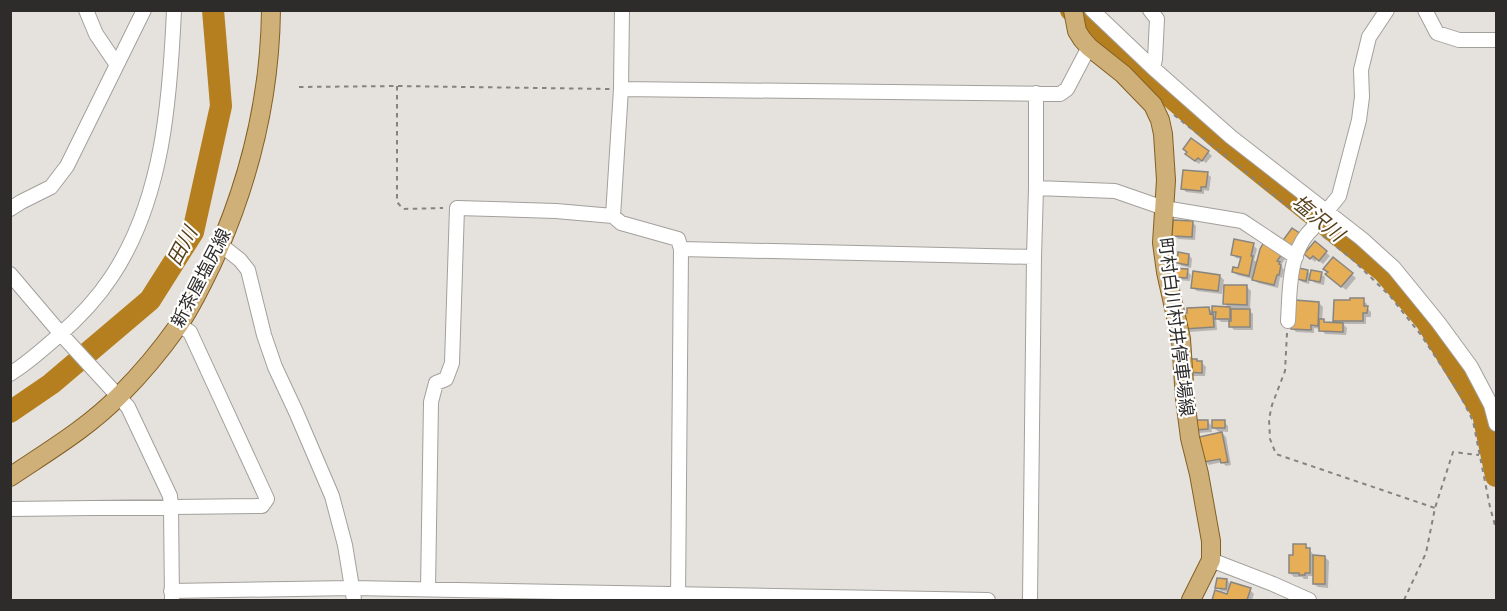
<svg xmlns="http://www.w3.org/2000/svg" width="1507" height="611" viewBox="0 0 1507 611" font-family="Signika,'Noto Sans JP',sans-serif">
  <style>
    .shadow { fill: #0003 }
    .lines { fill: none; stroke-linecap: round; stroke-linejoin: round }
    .river { stroke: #b57f1f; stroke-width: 22 }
    .building { fill: #e6ae56; stroke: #888581; stroke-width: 1.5 }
    .minor-casing { stroke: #a3a09c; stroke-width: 16 }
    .major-casing { stroke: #836023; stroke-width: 20 }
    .path { stroke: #858380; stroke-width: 2; stroke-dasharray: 4.5 4.5; stroke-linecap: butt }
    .minor { stroke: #fff; stroke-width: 14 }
    .major { stroke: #d0b079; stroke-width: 18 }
    .labels { text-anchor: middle; stroke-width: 4.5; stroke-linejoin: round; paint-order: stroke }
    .street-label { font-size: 18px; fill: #2d2c2b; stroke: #fff }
    .water-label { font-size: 20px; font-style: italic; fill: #58411c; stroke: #fff }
  </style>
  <rect width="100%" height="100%" fill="#e5e2de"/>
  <path class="shadow" d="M1208,152L1212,156L1206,163L1202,160L1199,164L1191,158Z
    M1207,174L1211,177L1209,191L1204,190V194L1186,192L1182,188Z
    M1193,223L1196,226L1195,240L1178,239L1174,235Z
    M1315,243L1330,256L1323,264L1317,259L1315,262L1306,254Z
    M1253,245L1257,249L1254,260L1258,263L1281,255L1285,259L1281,265L1284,270L1282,278L1280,277L1278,288L1258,283L1253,279L1237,275L1234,272L1239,269L1242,259L1236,258L1233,254Z
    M1189,255L1192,259L1191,268L1182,266L1178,263Z
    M1333,259L1356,278L1346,290L1331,278Z
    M1187,271L1191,275L1190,281L1177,280L1173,276Z
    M1307,271L1312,276L1321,274L1325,277L1324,285L1315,283L1310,279L1309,284L1302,282L1298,278Z
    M1220,276L1224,280L1222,294L1197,291L1193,288Z
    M1247,287L1251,291L1250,308H1247L1253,314V330H1234L1230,326V322H1221L1216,317L1217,330L1189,332L1185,328L1209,308L1213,313V308L1230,309L1225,304Z
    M1363,300L1367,304V308L1371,312V317H1366V324H1343L1347,328L1346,335L1325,334L1321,329L1314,328V333L1296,332L1292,328L1319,303L1323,307L1322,321L1326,324H1339L1335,320Z
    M1202,363L1206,367L1205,376H1193L1189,372Z
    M1208,422L1213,427L1224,422L1228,426V432L1220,431L1226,437L1231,465L1226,466L1222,462L1209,465L1205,461L1219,432L1211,426L1212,432L1198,433L1194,429Z
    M1305,545L1313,554V557H1325L1329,561L1328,588L1318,587L1314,584L1315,576H1308V579H1304L1302,577H1294L1290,573L1295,557Z
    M1227,580L1231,585L1250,590L1254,594L1252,600H1213L1216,592L1228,596L1229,592L1221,591L1217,587Z"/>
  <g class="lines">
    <path class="river" d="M1071,10L1220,140L1384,272L1426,321L1483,414L1496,476
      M10,412L51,384L150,300L193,232L221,106L213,10"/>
  </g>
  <path class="building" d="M1191,138L1209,151L1202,161L1198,158L1195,161L1185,154L1187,152L1183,149Z
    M1183,170L1208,172L1206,187H1201V191L1181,189Z
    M1173,220L1193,221L1192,237L1172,236Z
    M1292,228L1301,234L1290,250L1281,243Z
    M1234,239L1254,243L1251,256H1253L1249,276L1232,272L1233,267L1238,268L1241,257L1231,255Z
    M1315,241L1327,251L1319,261L1313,256L1310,259L1304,254Z
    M1264,242L1282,254L1277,261L1280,262L1279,264L1281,265L1279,275H1277L1274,285L1252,280L1260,249Z
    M1178,252L1189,254L1188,265L1177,263Z
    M1333,257L1353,273L1341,287L1325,274L1328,272L1323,269Z
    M1172,268L1188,269L1187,278L1172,277Z
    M1299,268L1308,270L1306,281L1297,279Z
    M1311,270L1322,272L1320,282L1309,280Z
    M1193,271L1220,275L1218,291L1191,288Z
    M1224,285H1247V305L1223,304Z
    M1350,298H1364V306H1368L1367,313H1363V321H1333L1334,300H1350Z
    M1295,300L1319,302L1318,326L1311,325V330L1291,329L1292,312Z
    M1212,306L1230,307V319H1215L1216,312H1212Z
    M1209,307L1210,314L1213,313L1214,327L1184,329L1183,313H1187V308Z
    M1231,309H1250V327H1229V321H1231Z
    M1319,319H1324V322L1343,323V332L1319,331Z
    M1187,359H1197V361H1202V373L1187,372Z
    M1193,420H1208V429L1193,430Z
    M1212,420H1225V428H1212Z
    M1222,432L1228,462L1221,463L1220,459L1204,462L1199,437Z
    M1293,544H1306V548H1310V573H1305V575H1299V573H1289V555H1293Z
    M1313,555L1325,556V584H1313Z
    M1217,578L1227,579L1226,589L1215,588Z
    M1231,582L1251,588L1247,600H1212L1215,590L1227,594Z"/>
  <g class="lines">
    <g class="minor-casing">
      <path id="minor" d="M86,10L96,34L117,65
        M1092,10L1153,68L1231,137L1362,239L1394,268L1438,322L1471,367L1491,405L1496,424
        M1150,10L1157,19L1155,59L1153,68
        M1425,10L1437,33L1459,40H1496
        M621,89L1060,94L1067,89L1089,47
        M1036,188L1115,191L1164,208L1242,221L1296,257
        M10,209L21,202L51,187L67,166L144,10
        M1326,212L1339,196L1359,120L1362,97L1361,70L1369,37L1387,10
        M613,216L621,89L622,10
        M221,245L240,260L248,270L264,335L275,367L296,412L332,496L345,545L354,600
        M681,249L1034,257
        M10,274L61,334L128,407L170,496L171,507L172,600
        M1288,321C1290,289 1288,251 1313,228
        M10,374C28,363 42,350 57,337C78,319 97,299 112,276C163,199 170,100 174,10
        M10,509L262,506L267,499L190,332L179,325
        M1211,560L1273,584L1309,600
        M428,589L431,402L436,383L446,379L452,363L457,208L556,211L613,216L621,223L678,239L681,249L678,600
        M171,591L352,588L988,600
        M1030,600L1034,257L1036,188V93"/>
    </g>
    <g class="major-casing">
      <path id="major" d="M1073,10L1077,31L1082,39L1089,47L1123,74L1153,105L1160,120L1163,134L1166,180L1162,243L1166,272L1181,339L1185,399L1190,438L1199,474L1211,541V560L1191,600
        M10,477C47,452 88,428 120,395C141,374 161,350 178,326C191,308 201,286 211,266C248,186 270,98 271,10"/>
    </g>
    <path class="path" d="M397,86V202L403,209L443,208
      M299,87L397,86L610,89
      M1174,115L1246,172L1303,219
      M1323,236L1353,260L1390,296L1421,335L1458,391L1473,421L1490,507L1496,529
      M1287,333L1285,371L1272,405L1269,419L1270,439L1276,454L1435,508
      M1404,600L1426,553L1435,508L1453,452L1479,455"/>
    <use href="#minor" class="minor"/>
    <use href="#major" class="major"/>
  </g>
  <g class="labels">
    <g class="street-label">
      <text transform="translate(201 278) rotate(-63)" y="6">新茶屋塩尻線</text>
      <text transform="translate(1176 327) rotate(83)" y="6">町村白川村井停車場線</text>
    </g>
    <g class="water-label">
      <text transform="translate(1318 218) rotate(39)" y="7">塩沢川</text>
      <text transform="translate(182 246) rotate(-62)" y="7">田川</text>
    </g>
  </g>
  <rect width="1507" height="611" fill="none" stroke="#2d2c2b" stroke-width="24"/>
</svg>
